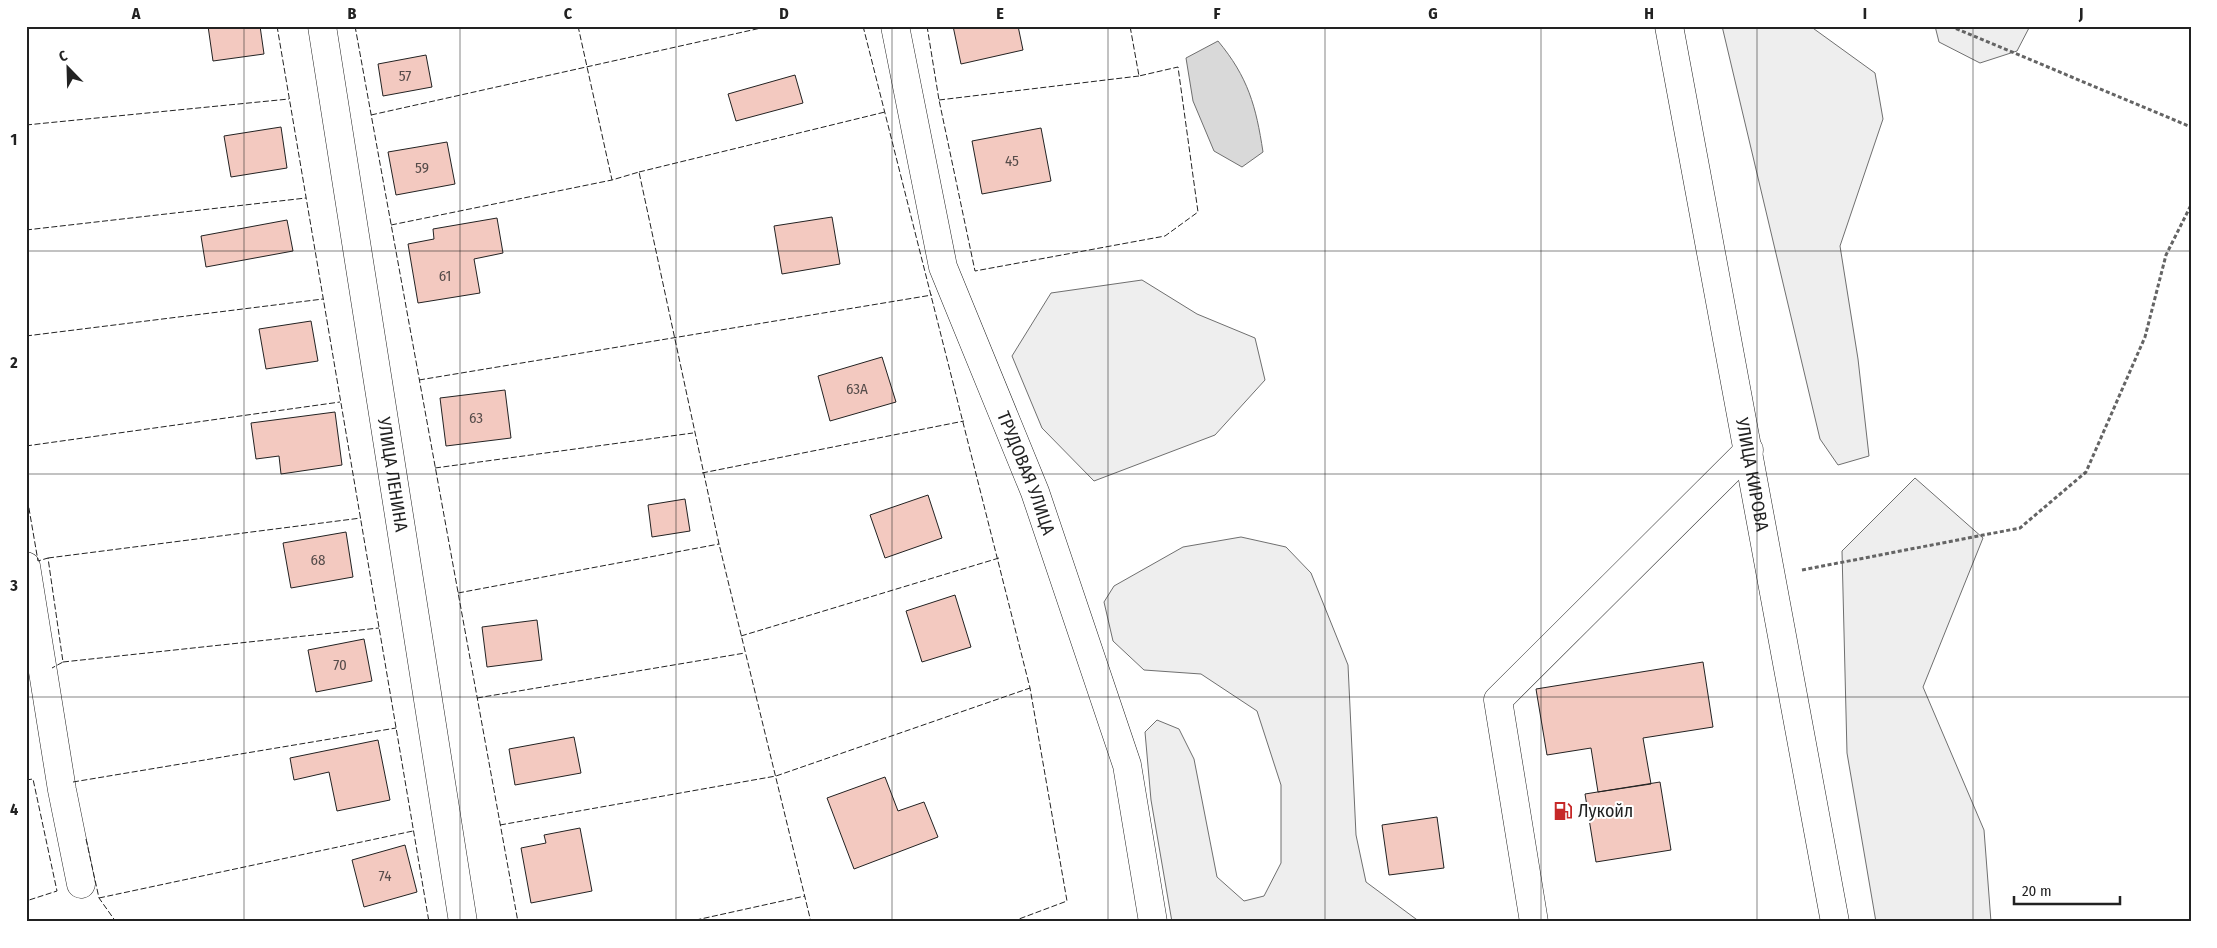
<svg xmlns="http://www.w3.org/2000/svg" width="2217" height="948" viewBox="0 0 2217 948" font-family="'Fira Sans Condensed',sans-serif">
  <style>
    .green { fill: #eee; stroke: #6f6f6f }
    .water { fill: #d9d9d9; stroke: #6f6f6f }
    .building { fill: #f3c9c0; stroke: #222 }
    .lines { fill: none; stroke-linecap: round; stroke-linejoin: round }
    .minor-casing { stroke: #222; stroke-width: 29 }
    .major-casing { stroke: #222; stroke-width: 29 }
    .path { stroke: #646464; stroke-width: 3; stroke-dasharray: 4 2.5; stroke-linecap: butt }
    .minor { stroke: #fff; stroke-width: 28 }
    .major { stroke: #fff; stroke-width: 28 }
    .fence { stroke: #222; stroke-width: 1; stroke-dasharray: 6 2.5; stroke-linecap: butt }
    .grid { fill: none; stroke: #222; stroke-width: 1; stroke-opacity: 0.55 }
    .labels { text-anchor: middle; stroke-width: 4; stroke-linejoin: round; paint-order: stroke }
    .number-label { font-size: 15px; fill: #564c4a }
    .street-label { font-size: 18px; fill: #222; stroke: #fff }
    .poi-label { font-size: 18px; fill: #222; stroke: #fff; text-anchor: start }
    .neatline { fill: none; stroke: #222; stroke-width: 2 }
    .grid-label { font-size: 16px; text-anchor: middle; font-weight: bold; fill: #222 }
  </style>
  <rect width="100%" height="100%" fill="#fff"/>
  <path class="green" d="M1722,26H1810L1875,73L1883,119L1840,246L1858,359L1869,456L1838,465L1820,439Z
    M1935,26H2030L2017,51L1980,63L1939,42Z
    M1142,280L1197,314L1255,338L1265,380L1215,435L1094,481L1042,428L1012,356L1051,293Z
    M1915,478L1983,538L1923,687L1984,830L1991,922H1876L1847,753L1842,551Z
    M1241,537L1286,547L1311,573L1348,665L1356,835L1366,882L1420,922H1172L1151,800L1145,732L1157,720L1179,729L1194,759L1217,877L1244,901L1264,896L1281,863V785L1257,711L1201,674L1144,670L1113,641L1104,602L1114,586L1183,547Z"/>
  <path class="water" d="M1218,41C1248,77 1256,106 1263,152L1242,167L1214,151L1193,101L1186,58Z"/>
  <path class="building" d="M208,26H260L264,54L213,61Z
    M953,26H1018L1023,50L961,64Z
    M426,55L432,87L383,96L378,64Z
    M795,75L803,103L736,121L728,94Z
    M281,127L287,168L231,177L224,136Z
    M1041,128L1051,181L982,194L972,141Z
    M447,142L455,184L396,195L388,152Z
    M832,217L840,264L782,274L774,226Z
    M497,218L503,253L474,259L480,293L418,303L408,244L434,239L433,229Z
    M287,220L293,251L206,267L201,236Z
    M311,321L318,361L266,369L259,329Z
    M882,357L896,402L830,421L818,376Z
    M505,390L511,438L446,446L440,398Z
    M335,412L342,465L281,474L279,456L256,459L251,423Z
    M928,495L942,538L885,558L870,515Z
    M685,499L690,531L652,537L648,505Z
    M346,532L353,577L291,588L283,543Z
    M955,595L971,647L922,662L906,611Z
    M537,620L542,660L487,667L482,627Z
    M364,639L372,681L316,692L308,650Z
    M1703,662L1713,727L1643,738L1651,784L1598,792L1591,748L1547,755L1536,689Z
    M574,737L581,773L515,785L509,749Z
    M378,740L390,800L337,811L329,772L294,780L290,758Z
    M885,777L898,811L924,802L938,837L854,869L827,798Z
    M1660,782L1671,850L1596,862L1585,794Z
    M1437,817L1444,868L1389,875L1382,825Z
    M580,828L592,891L531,903L521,848L546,843L544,835Z
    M405,845L417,892L364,907L352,860Z"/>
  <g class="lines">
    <g class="minor-casing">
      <g id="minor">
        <path id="s1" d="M322,26L463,922"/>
        <path id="s2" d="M895,26L943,267L1035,492L1127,765L1153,922"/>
        <path d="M26,566L62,790L81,884"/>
        <path d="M1534,922L1498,700L1749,450"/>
      </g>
    </g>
    <g class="major-casing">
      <g id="major">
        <path id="s3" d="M1669,26L1835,922"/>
      </g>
    </g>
    <path class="path" d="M1950,26L2191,127V130
      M1802,570L2020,528L2086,472L2145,337L2166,255L2191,205"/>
    <use href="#minor" class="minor"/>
    <use href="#major" class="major"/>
    <path class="fence" d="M277,26L429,922
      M355,26L518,922
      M578,26L612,180L639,172L719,544L811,922
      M863,26L1030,688L1067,901L1011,922
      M927,26L939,100L975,271L1165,236L1198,212L1178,67L1139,76L1130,26
      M939,100L1139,76
      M371,115L770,26
      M26,125L289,99
      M639,172L885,112
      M391,225L612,180
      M26,230L306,198
      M26,336L323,299
      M419,380L932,295
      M26,446L340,402
      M435,468L693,433
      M702,473L964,421
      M26,491L38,561L48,558L63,662L52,668
      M48,558L361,518
      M458,593L719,544
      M741,636L999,558
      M63,662L379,628
      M477,698L745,653
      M26,780L33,779L57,891L26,901
      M73,782L396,728
      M500,825L776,776L1030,688
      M86,839L99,898L116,922
      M99,898L413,831
      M687,922L805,896"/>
  </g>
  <path class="grid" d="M244,26V922M460,26V922M676,26V922M892,26V922M1108,26V922M1325,26V922M1541,26V922M1757,26V922M1973,26V922M26,251H2191M26,474H2191M26,697H2191"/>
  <defs>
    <g id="fuel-bare" transform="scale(1.5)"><path d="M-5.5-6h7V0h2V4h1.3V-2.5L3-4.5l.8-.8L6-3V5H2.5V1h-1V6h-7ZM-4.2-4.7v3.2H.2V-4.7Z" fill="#c62828" stroke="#fff" stroke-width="2.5" paint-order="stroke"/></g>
  </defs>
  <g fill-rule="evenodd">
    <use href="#fuel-bare" x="1563" y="811"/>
  </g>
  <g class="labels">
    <g class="number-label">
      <text x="405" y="81">57</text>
      <text x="1012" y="166">45</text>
      <text x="422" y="173">59</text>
      <text x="445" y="281">61</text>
      <text x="857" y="394">63А</text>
      <text x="476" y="423">63</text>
      <text x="318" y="565">68</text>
      <text x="340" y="670">70</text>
      <text x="385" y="881">74</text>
    </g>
    <g class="street-label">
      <text dy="6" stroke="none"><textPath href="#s2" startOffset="468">ТРУДОВАЯ УЛИЦА</textPath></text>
      <text dy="6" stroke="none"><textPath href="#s1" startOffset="454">УЛИЦА ЛЕНИНА</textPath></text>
      <text dy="6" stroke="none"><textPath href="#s3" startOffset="456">УЛИЦА КИРОВА</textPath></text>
    </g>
    <g class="poi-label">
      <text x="1578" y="817">Лукойл</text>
    </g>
  </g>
  <rect width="2217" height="948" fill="none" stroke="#ffffff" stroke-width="55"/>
  <g transform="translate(68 68) rotate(337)" stroke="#ffffff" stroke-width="4" paint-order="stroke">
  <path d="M0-4L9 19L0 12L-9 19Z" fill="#222222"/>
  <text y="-8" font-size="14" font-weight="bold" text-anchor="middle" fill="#222222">С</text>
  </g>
  <path d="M2014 896v8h106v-8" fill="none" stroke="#222222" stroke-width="2.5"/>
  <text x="2022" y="896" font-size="15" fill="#222222" stroke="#ffffff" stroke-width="4" paint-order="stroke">20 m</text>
  <rect x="28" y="28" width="2162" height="892" class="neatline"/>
  <g class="grid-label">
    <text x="136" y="19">A</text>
    <text x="352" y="19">B</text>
    <text x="568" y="19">C</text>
    <text x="784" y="19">D</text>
    <text x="1000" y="19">E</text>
    <text x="1217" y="19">F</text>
    <text x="1433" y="19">G</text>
    <text x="1649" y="19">H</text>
    <text x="1865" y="19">I</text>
    <text x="2081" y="19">J</text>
    <text x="14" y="145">1</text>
    <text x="14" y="368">2</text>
    <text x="14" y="591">3</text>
    <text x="14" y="815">4</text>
  </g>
</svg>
